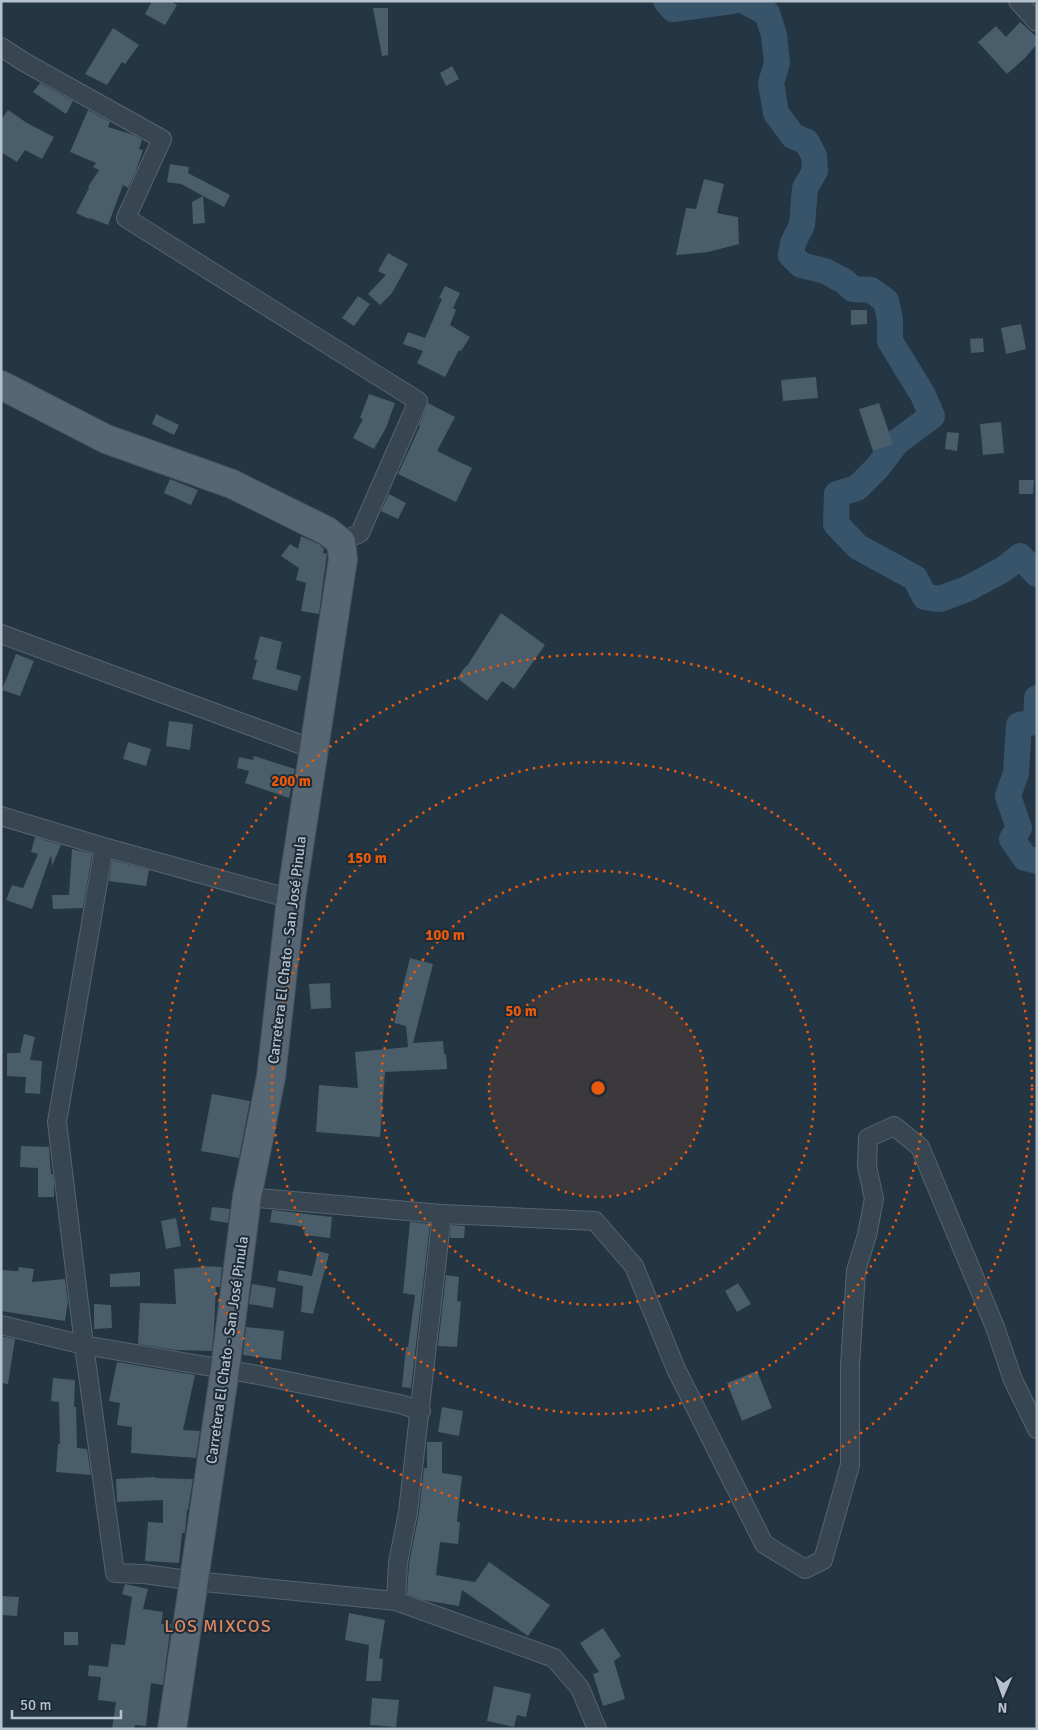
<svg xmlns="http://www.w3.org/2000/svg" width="1038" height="1730" viewBox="0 0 1038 1730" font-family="Signika,sans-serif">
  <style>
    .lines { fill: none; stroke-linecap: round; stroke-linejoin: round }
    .river { stroke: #37546b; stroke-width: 26 }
    .building { fill: #495d6b }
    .street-casing { stroke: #56646f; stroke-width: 20 }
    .primary-casing { stroke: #45525e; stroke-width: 30 }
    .street { stroke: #384652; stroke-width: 18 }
    .primary { stroke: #566672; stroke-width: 28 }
    .ring { fill: none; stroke: #e8590c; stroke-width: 2.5; stroke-dasharray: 2.5 5 }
    .labels { text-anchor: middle; stroke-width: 4; stroke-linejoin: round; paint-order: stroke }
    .street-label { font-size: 15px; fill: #b5c1cc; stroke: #1d2b37 }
    .quarter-label { font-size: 18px; letter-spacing: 1px; fill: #dd855f; stroke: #1d2b37 }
    .centre { fill: #e8590c; stroke: #1d2b37; stroke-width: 2.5 }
    .ring-label { font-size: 15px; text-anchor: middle; font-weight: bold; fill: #e8590c; stroke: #1d2b37; stroke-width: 4; stroke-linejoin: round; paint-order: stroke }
  </style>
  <rect width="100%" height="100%" fill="#243543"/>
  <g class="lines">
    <path class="river" d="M666,1L673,9L732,1
      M744,1L767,13L774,35L777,63L771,83L776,113L793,136L807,142L814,156L815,171L805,188L802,225L793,243L791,255L801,265L825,271L844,281L853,289L871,290L886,301L890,320V341L923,395L932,416L897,442L877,468L857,488L837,494L836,524L858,547L915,578L925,597L940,599L967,589L1004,569L1020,556L1037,574
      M1037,698L1036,722L1019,725L1016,773L1008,796L1019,828L1012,839L1025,858L1037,861"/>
  </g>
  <path class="building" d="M152,1H170L177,5L165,25L145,14Z
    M373,8H388V55L382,56Z
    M1020,22L1037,37V44L1025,58L1007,74L978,42L996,26L1006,37Z
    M113,28L139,45L125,64L122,62L107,85L85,74Z
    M452,66L459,79L446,86L440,73Z
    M40,83L73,101L66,114L33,92Z
    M8,110L27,123L54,137L42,159L25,150L17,162L1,152V120Z
    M88,110L110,122L108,127L134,135L142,140L139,149L143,150L136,171L128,188L123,185L108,225L90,218L89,219L76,213L89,188L88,187L99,170L93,167L96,163L70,152Z
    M170,164L189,167L188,173L230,195L224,207L203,196L205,223L193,224L192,202L203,196L181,184L167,182Z
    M704,179L724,184L717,213L738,217L739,244L708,252L676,255L686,208L696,209Z
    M388,253L408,264L392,293L380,305L368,294L386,275L378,271Z
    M445,286L460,293L453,308L456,310L450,325L470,337L461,351L459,350L445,377L417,363L423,351L403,344L408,332L425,338L442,299L439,298Z
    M358,296L370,304L354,326L342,318Z
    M851,310H867V324L851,325Z
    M1021,324L1026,349L1006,354L1001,328Z
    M983,338L984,352L971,353L970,339Z
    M816,377L818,398L783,401L781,380Z
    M369,394L395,403L386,428L374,449L353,438L363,419L360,418Z
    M428,403L455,417L437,451L472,468L456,502L398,474L420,426L419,425Z
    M879,403L893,444L873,451L859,409Z
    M156,414L179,425L174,435L152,424Z
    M1001,422L1004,453L983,455L980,424Z
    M947,432L959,433L957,451L945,449Z
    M170,479L198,490L191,505L164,493Z
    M1019,480H1034L1033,494H1019Z
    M389,494L406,503L398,519L381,511Z
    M301,536L319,544L324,549L323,553L327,554L319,614L301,611L306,583L296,580L299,568L281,556L290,544L298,549Z
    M501,613L545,645L514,689L502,681L487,701L457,678L466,666H467Z
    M260,636L282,642L276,669L301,676L297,691L252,679L257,660L254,659Z
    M16,654L34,661L20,696L2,690Z
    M169,721L193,724L190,750L166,746Z
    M128,742L151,749L146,766L123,759Z
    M254,756L295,769L289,798L245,783L249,771L237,768L239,757L253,760Z
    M35,837L61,845L52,866L51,855L32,909L6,900L12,885L23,888L38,854L31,852Z
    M72,849L92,854L83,908L53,909L52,895H69Z
    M112,860L149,870L146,886L109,881Z
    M410,958L433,964L413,1043L443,1041L444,1054H446L447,1069L385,1072L380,1137L316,1132L319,1085L358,1088L355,1052L408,1047L406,1026L394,1023Z
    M330,983L331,1008L311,1009L309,984Z
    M24,1034L35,1037L30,1060L42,1061L40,1094L25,1093L26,1077L7,1076V1053H20Z
    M212,1094L250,1101L239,1158L201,1151Z
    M21,1146L49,1147L51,1174H53L54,1183V1197H38V1168L20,1167Z
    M212,1207L230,1209L228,1223L210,1220Z
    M272,1210L332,1217L330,1238L304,1235L305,1227L270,1222Z
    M176,1218L181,1246L166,1249L161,1221Z
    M410,1222L430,1224L411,1388L402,1387L406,1347H408L415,1295L403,1293Z
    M451,1225L465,1226L464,1238H450Z
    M318,1251L329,1254L313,1314L301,1312L303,1286L277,1281L279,1270L312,1276Z
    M202,1266L222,1267L220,1287H216L214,1329L212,1351L176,1350L138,1344L140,1303L176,1304L174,1269L202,1267Z
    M19,1267L34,1269L32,1282L65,1279L68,1302L65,1321L1,1311V1270L18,1271Z
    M140,1272V1286L110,1287V1274Z
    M446,1275L459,1277L457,1301L461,1302L457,1347L438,1346Z
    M738,1283L751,1304L737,1312L725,1291Z
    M252,1284L276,1288L273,1308L249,1304Z
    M94,1304L111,1305L112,1328L94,1329Z
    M246,1327L284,1331L281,1360L243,1355Z
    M1,1336L15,1339L8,1384L1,1383Z
    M117,1362L195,1375L183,1430L200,1431L196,1458L131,1453L132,1427L117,1425L120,1403L109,1401Z
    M757,1371L772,1408L742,1421L727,1383Z
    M53,1378L75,1380L74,1407H76L77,1448L87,1449L91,1475L56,1472L58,1444H60L59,1402L51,1401Z
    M442,1407L463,1411L459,1436L438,1432Z
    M427,1442H442V1473L462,1476L457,1522H460L458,1544L440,1542L436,1575L475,1582L489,1562L550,1605L528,1636L462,1590L459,1606L423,1600L407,1594L409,1564L419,1513L424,1468H427Z
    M155,1477V1478L193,1479L188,1510H187L185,1533H182L179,1563L145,1561L148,1522L163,1523V1500L117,1502L116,1479Z
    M125,1584L148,1589L143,1609L163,1612L161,1624H171L163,1685L151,1683L146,1726L135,1725L134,1729H112L116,1702L98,1700L101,1677L88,1676L89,1665L108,1667L111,1644L125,1645L132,1597L122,1594Z
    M1,1596L19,1597L17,1616L1,1615Z
    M349,1613L385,1620L379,1658L383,1659L381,1681H366L369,1645L345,1640Z
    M603,1628L621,1656L614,1661L625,1699L603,1706L593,1674L599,1672L580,1643Z
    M64,1632H78V1645H64Z
    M494,1686L531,1694L526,1717L517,1715L514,1727L487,1721Z
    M372,1698L399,1700L396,1727L370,1725Z"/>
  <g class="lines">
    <g class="street-casing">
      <path id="street" d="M1018,1L1037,22
        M1,47L24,62L162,139L126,218L418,401L360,533L341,542
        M1,634L313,749
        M1,816L104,847L291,899
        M104,847L57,1122L84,1345L115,1573L145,1574L194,1581L396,1601L554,1658L580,1688L597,1729
        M247,1197L442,1214L595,1221L634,1266L676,1369L764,1544L805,1569L823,1560L850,1465V1366L856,1271L867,1235L874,1199L867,1166L868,1138L894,1126L920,1147L995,1327L1013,1380L1037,1429
        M1,1325L84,1345L258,1375L400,1404L421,1411
        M396,1601L398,1563L408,1512L442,1214"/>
    </g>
    <g class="primary-casing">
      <path id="primary" d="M1,385L106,439L232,484L327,531L341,542L343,559L291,899L271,1077L247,1197L225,1369L172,1729"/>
    </g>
    <use href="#street" class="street"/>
    <use href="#primary" class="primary"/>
  </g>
  <circle cx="598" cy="1088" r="109" fill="#e8590c" fill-opacity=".12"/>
  <g class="ring">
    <circle cx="598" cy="1088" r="109"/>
    <circle cx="598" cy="1088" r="217"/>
    <circle cx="598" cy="1088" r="326"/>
    <circle cx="598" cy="1088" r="434"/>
  </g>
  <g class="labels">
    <g class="street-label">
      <text transform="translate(287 950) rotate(-83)" y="5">Carretera El Chato - San José Pinula</text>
      <text transform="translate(227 1350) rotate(-82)" y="5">Carretera El Chato - San José Pinula</text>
    </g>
    <g class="quarter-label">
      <text x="218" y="1632">LOS MIXCOS</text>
    </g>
  </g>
  <circle cx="598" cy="1088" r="8" class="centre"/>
  <g class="ring-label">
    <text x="291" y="786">200 m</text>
    <text x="367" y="863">150 m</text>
    <text x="445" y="940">100 m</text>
    <text x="521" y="1016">50 m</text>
  </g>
  <rect width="1038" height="1730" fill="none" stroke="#b5c1cc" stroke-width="5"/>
  <g transform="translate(1003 1695) rotate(182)" stroke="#1d2b37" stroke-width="4" paint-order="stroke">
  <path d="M0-4L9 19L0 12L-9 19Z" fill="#b5c1cc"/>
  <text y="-8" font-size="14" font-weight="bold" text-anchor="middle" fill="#b5c1cc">N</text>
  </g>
  <path d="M12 1710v8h109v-8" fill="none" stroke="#b5c1cc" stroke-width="2.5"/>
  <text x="20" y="1710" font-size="15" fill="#b5c1cc" stroke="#1d2b37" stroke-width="4" paint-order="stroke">50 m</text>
</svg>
